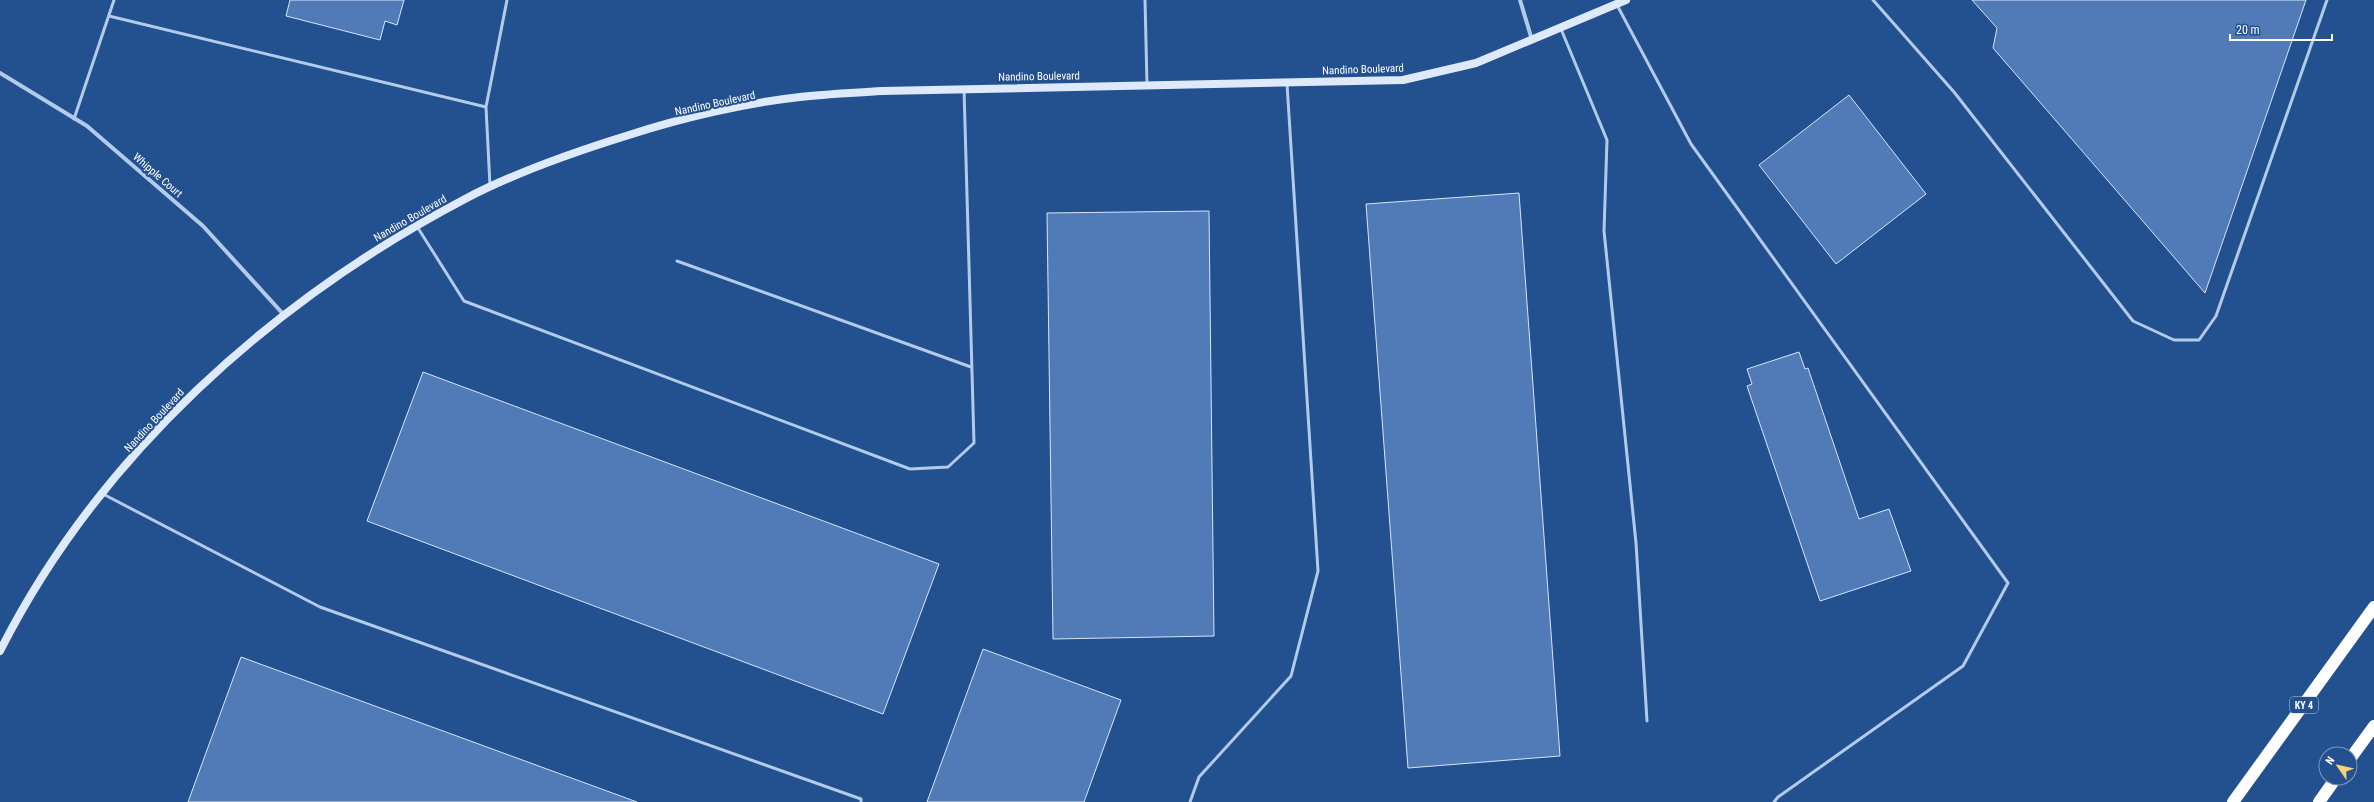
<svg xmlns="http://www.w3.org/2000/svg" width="2374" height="802" viewBox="0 0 2374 802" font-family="'Roboto Condensed',sans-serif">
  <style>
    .building { fill: #507bb7; stroke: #d7e6f9 }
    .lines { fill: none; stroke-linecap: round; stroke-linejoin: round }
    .lane { stroke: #b2cbeb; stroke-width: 3 }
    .street { stroke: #b2cbeb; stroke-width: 4 }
    .secondary { stroke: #dee9f9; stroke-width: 8 }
    .highway { stroke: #fff; stroke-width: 12 }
    .labels { text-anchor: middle; stroke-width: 4; stroke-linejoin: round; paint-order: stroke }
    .shield { fill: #23508e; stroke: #bdcadd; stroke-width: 1 }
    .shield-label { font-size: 10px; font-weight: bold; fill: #fff }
    .street-label { font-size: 11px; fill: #fff; stroke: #23508e }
  </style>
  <rect width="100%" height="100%" fill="#23508e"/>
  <path class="building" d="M290,0H404L397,25L385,21L380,40L286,16Z
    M1972,0H2306L2205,293L1993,48L1997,28Z
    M1849,95L1926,194L1836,264L1759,165Z
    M1519,193L1560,756L1408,768L1366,204Z
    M1209,211L1214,636L1053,639L1047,213Z
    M1799,352L1805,369L1808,368L1859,519L1889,509L1911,571L1820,601L1747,386L1752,384L1747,369Z
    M423,372L939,564L883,714L367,521Z
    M983,649L1121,700L1084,802H927Z
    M241,657L637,802H188Z"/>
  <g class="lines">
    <path class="lane" d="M1145,0L1147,85
      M1873,0L1954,92L2133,321L2174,340H2199L2216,316L2327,0
      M1617,5L1691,144L2008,583L1963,666L1778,797L1774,802
      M109,16L486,107
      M1561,29L1607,140L1604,231L1636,543L1647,721
      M74,119L114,0
      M490,186L486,107L507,0
      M418,228L464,301L910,469L948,467L974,443L964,89
      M677,261L971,367
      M103,494L320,607L861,799V802
      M1190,802L1199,777L1291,676L1318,571L1287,84"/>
    <path class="street" d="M1520,0L1532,40
      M0,73L87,126L203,226L284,315"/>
    <path class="secondary" d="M0,651C99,455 273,300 465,199C516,172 574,152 629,135C681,118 745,103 800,97C827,94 855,93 882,91L1403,80L1476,63L1626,0"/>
    <path class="highway" d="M2350,759L2374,726
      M2233,802L2374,607
      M2319,802L2336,778"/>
  </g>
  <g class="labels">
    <rect class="shield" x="2290" y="697" width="28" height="16" rx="3"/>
    <g class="shield-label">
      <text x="2304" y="709">KY 4</text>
    </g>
    <g class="street-label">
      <text transform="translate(1363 69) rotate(-2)" y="4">Nandino Boulevard</text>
      <text transform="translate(1039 76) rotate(-1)" y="4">Nandino Boulevard</text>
      <text transform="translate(715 103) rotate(-12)" y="4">Nandino Boulevard</text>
      <text transform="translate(158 175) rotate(41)" y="4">Whipple Court</text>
      <text transform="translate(410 218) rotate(-30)" y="4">Nandino Boulevard</text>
      <text transform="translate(154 420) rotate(-47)" y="4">Nandino Boulevard</text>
    </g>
  </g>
  <g transform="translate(2338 766) rotate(304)"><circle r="19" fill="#23508e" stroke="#7b96bb"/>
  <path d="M0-3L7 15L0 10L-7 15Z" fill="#f7d375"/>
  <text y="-6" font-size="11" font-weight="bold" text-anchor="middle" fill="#ffffff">N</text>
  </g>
  <path d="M2230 34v6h102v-6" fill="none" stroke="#ffffff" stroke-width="2"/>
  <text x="2236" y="34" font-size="12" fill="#ffffff" stroke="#23508e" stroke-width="3" paint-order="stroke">20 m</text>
</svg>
